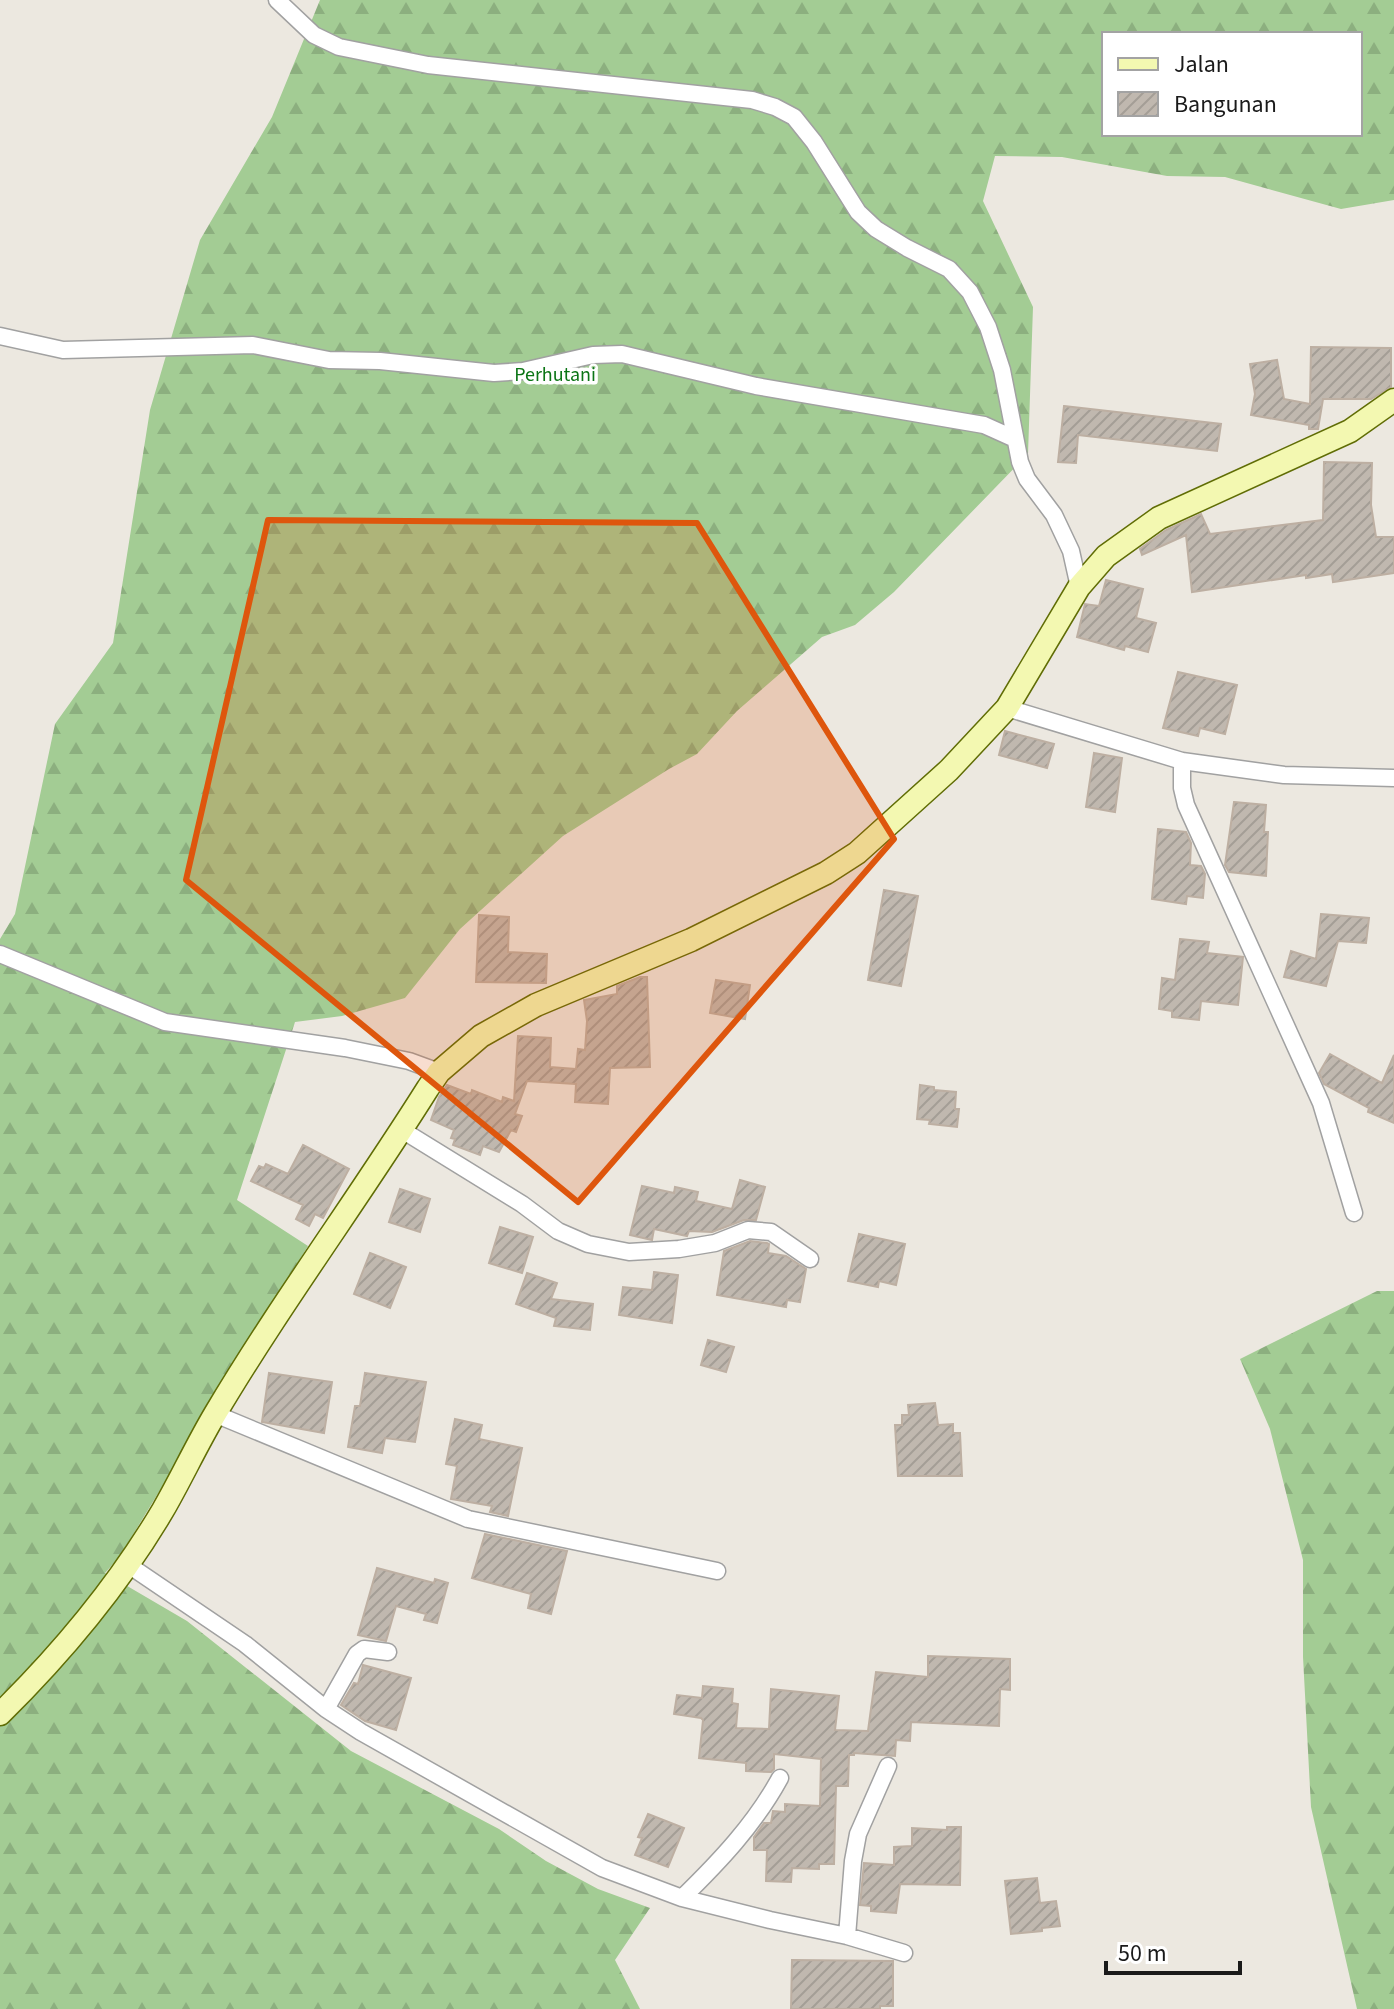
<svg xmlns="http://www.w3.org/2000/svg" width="1394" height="2009" viewBox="0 0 1394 2009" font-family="'Source Sans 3',sans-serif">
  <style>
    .forest { fill: url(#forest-firs); fill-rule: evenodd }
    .building { fill: url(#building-hatch); stroke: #bdafa2; stroke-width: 2 }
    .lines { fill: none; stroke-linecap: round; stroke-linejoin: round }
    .street-casing { stroke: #a1a1a1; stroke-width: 19 }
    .secondary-casing { stroke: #606d05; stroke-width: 25 }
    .street { stroke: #fff; stroke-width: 16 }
    .secondary { stroke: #f3f8b1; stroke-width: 22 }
    .marked { fill: #de560d; fill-opacity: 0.2; stroke: #de560d; stroke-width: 6; stroke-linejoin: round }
    .labels { text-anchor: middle; stroke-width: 7; stroke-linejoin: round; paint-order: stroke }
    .park-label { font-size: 20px; fill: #0c7516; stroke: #fff }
  </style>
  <defs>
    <pattern id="forest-firs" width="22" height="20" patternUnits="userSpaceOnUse" patternTransform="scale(2)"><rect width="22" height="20" fill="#a3cc94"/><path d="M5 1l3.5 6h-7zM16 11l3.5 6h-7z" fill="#8caf7f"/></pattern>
    <pattern id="building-hatch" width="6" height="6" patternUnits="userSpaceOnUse" patternTransform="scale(2)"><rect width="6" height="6" fill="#c0b8af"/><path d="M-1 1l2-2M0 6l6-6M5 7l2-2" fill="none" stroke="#a49e96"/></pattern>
  </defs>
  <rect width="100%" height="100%" fill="#ece8e0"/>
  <path class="forest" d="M320,0H1394V200L1341,209L1225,177L1167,176L1062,157L995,156L983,201L1033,307L1028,454L894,592L855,625L822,637L737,711L697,754L669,769L563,836L460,929L405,998L342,1016L295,1022L237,1200L308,1246L120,1556L105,1573L187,1621L351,1751L499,1829L546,1861L598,1889L650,1908L615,1960L640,2009H0V939L15,914L55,724L113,643L150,410L200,240L272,117ZM1104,34H1360V134H1104Z
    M1377,1291H1394V2009H1357L1311,1807L1303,1657V1560L1270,1429L1240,1359Z"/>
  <path class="building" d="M1311,347L1391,348V387L1371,399H1323L1318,429H1309V425L1251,415L1255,394L1250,364L1277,360L1284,399L1310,404Z
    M1064,406L1221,424L1217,451L1078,435L1076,463L1058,462Z
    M1324,462L1372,463L1371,505L1376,537H1394V573L1333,582L1332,574L1306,578V575L1192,592L1186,535L1142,555L1140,549L1166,530L1201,514L1210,534L1323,520Z
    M1106,580L1143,589L1136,618L1156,623L1148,652L1125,646L1124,650L1077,637L1085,604L1099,606Z
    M1178,672L1237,685L1225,734L1200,728L1198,736L1163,728Z
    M1005,731L1054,744L1047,768L999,755Z
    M1094,753L1122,758L1115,812L1086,807Z
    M1234,802L1266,805L1264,832H1268L1266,876L1229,872L1225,865Z
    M1158,829L1186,832L1191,843L1190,865L1201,866L1205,874L1203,898L1187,896L1186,904L1152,899Z
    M884,890L918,896L901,986L868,980Z
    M1321,914L1369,918L1366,943L1338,941L1326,986L1284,977L1291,951L1316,959Z
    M479,915L509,917L508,952L547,954L546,983L476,982Z
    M1180,939L1209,942L1207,953L1243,957L1238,1005L1201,1001L1199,1020L1172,1017V1011L1159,1009L1162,978L1175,980Z
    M640,977H647L650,1067L610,1068L608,1104L575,1102L576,1084L527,1081L515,1114L522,1116L516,1132L511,1130L499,1152L483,1146L480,1155L453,1145L455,1139L451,1138L454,1130L431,1120L439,1097L447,1085L471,1094L472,1090L502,1102L503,1097L514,1101L518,1036L551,1038L550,1067L576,1069L578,1049L585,1050L587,1021L584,1000L617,994V986Z
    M716,980L750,985L745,1019L710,1013Z
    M1330,1054L1382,1083L1394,1055V1123L1368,1112L1369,1108L1324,1084L1319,1073Z
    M920,1085L934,1087V1090L956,1092L955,1109H959L957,1127L929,1124L930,1120L917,1119Z
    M303,1145L349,1169L323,1218L315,1214L309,1226L296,1219L303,1205L251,1181L259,1166L264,1168L266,1164L288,1174Z
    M740,1180L765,1187L756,1220H744L712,1232L689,1231L687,1236L654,1229L652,1240L630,1235L642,1186L674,1193L675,1187L698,1192L696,1201L732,1209Z
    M400,1189L430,1199L420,1232L389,1222Z
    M500,1227L533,1237L522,1273L489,1263Z
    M859,1234L905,1244L896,1285L879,1281L878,1287L848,1281Z
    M750,1241L767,1243L769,1244L768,1253L786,1256L806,1269L800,1302L787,1300L786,1307L717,1295L724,1251Z
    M370,1253L406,1267L390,1308L354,1294Z
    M654,1272L678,1275L672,1323L619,1315L623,1287L652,1290Z
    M527,1273L557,1283L551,1299L593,1304L590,1330L554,1326L556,1318L516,1304Z
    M708,1340L734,1347L726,1372L701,1365Z
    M269,1373L332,1382L324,1433L262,1422Z
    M365,1373L426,1382L415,1442L385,1438L382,1453L348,1447L355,1406H360Z
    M935,1403L938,1425L953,1424V1433H960L962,1476H898L895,1425H902V1415H909L908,1405Z
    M455,1419L482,1425L479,1439L522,1448L508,1516L490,1512L492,1506L451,1499L457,1466L446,1464Z
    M485,1534L567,1551L551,1614L528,1608L531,1594L472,1578Z
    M377,1568L434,1583L435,1579L448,1583L437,1623L424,1620L426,1614L396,1606L386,1641L358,1635Z
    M928,1656L1010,1659V1690L1000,1689L999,1726L911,1722L910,1741L896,1740L895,1756L854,1753V1755H849L848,1786H836L834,1864H819V1869L792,1868L791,1882L766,1881L767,1850H754V1837L764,1823H771L773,1811L785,1812V1804L820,1806L821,1759L774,1754V1769L771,1772L746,1771V1763L699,1758L703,1720L701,1718L674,1714L677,1695L702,1698L703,1686L733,1689L732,1703L738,1704L736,1728L769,1729L771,1689L839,1696L835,1730L868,1731L876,1672L928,1677Z
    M363,1665L411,1678L396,1730L365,1721L341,1705L354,1683L358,1684Z
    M648,1814L684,1828L668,1867L635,1855L642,1838L638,1837Z
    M947,1827H961L960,1885L900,1884L896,1913L871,1911V1906L860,1905L864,1863L894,1865V1847L912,1846V1828L947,1830Z
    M1037,1878L1040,1903L1056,1901L1060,1926L1042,1928V1931L1011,1934L1005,1881Z
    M792,1960L893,1961V2006H880V2009H791Z"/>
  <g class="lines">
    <g class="street-casing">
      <path id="street" d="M277,0L314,35L339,47L428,65L752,100L775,107L794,117L814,142L858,212L876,229L907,248L949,269L970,292L988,327L1002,370L1020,462L1027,479L1054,515L1071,551L1079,587
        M0,336L63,350L253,345L329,360L380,361L494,373L523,371L593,355L622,354L756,386L984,425L1015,439
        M1007,708L1182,761L1284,775L1394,778
        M1182,761V788L1186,805L1321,1103L1354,1213
        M0,954L165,1022L345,1048L409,1061L439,1072
        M402,1130L522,1204L558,1231L588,1244L629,1252L679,1249L715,1243L748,1230L771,1232L810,1259
        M215,1414L468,1519L717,1571
        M127,1564L245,1644L326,1709L361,1732L602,1868L682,1898L770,1920L847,1936L904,1953
        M326,1709L357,1654L364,1649L388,1652
        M682,1898C719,1862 755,1824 780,1778
        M847,1936L853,1861L858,1834L888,1766"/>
    </g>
    <g class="secondary-casing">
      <path id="secondary" d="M0,1714C62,1653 118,1586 163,1510C181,1479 196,1446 215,1414C281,1303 359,1198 428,1088L439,1072L481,1036L536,1005L691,940L826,873L857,853L949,770L1007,708L1079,587L1106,556L1159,518L1350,431L1394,400"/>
    </g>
    <use href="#street" class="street"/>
    <use href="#secondary" class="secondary"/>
  </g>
  <path class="marked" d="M268,520L697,523L894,839L578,1202L186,880Z"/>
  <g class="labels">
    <g class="park-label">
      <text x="555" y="381">Perhutani</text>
    </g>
  </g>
  <rect x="1102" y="32" width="260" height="104" fill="#ffffff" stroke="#a3a3a3" stroke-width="2"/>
  <rect x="1118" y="58" width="40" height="12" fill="#f3f8b1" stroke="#a3a3a3" stroke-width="2"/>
  <text x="1174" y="72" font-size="24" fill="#1a1a1a">Jalan</text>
  <rect x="1118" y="92" width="40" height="24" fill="url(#building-hatch)" stroke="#a3a3a3" stroke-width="2"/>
  <text x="1174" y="112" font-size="24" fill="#1a1a1a">Bangunan</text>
  <path d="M1106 1961v12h134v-12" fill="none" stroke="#1a1a1a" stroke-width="4"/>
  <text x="1118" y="1961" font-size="24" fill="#1a1a1a" stroke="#ffffff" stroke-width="6" paint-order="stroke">50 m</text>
</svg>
